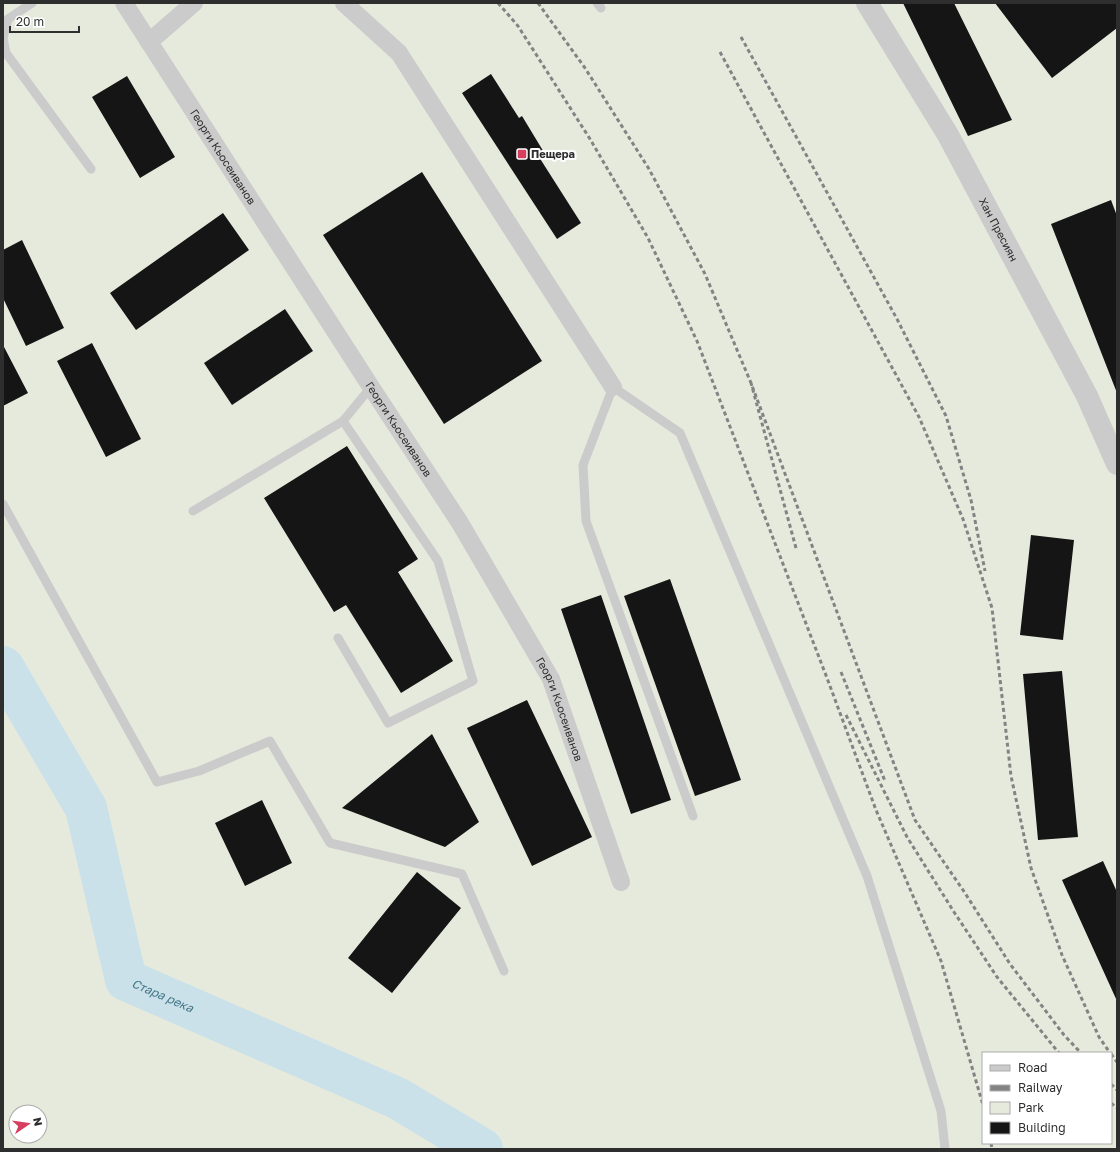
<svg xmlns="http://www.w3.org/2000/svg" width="1120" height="1152" viewBox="0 0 1120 1152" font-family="'Golos Text',sans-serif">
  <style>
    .green { fill: #e6eadd; fill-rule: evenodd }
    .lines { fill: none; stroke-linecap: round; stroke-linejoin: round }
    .river { stroke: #cbe1e9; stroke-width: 42 }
    .building { fill: #151515 }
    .service { stroke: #cbcbcb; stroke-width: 9 }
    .minor { stroke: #cbcbcb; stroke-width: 18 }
    .tertiary { stroke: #cbcbcb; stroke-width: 22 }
    .rail { stroke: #838383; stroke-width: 3; stroke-dasharray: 4 3; stroke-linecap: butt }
    .poi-dot { fill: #d63f5d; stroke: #fff; stroke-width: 1.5 }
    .labels { text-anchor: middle; stroke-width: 4; stroke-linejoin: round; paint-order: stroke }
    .poi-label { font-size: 11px; font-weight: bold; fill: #2e2e2e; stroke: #fff; text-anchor: start }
    .street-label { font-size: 11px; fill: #2e2e2e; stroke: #fff }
    .water-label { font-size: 12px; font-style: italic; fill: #437789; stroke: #fff }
  </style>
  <rect width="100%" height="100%" fill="#fff"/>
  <path class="green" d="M3,3H1117V1149H3ZM983,1053H1111V1143H983ZM16,1112H40V1136H16Z"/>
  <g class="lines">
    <path class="river" id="s1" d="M3,667L86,808L126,980L397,1098L482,1149"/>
  </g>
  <path class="building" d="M903,3H954L1012,120L968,136Z
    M995,3H1117V28L1052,78Z
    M491,74L519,118L522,116L545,154L539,157L581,223L557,239L462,93Z
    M127,76L175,157L140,178L92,97Z
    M422,172L542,361L444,424L323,235Z
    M1111,200L1117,216V393L1051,224Z
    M223,213L249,250L136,330L110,293Z
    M22,240L64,328L26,346L3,298V250Z
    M285,309L313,351L232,405L204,363Z
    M92,343L141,439L106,457L57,361Z
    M3,345L28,393L3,406Z
    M347,446L418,559L398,572L453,661L401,693L346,605L334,612L264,498Z
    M1031,535L1074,540L1063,640L1020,635Z
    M670,579L741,780L695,796L624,596Z
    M601,595L671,800L631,814L561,609Z
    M1062,671L1078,837L1038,840L1023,674Z
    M527,700L592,837L532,866L467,728Z
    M432,734L479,822L445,847L342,808Z
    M262,800L292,863L245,886L215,823Z
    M1103,861L1117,892V1001L1062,880Z
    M417,872L461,908L392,993L348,958Z"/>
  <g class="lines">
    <path class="service" d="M597,3L601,8
      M3,38L6,53L91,169
      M3,38L8,19L32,3
      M3,504L157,782L199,771L270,741L330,843L462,874L504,971
      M193,511L343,421
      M338,638L388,723L473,681L438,561L343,421L371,387
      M693,816L586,521L583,465L613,387L680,433L867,876L941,1111L945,1149"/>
    <g class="minor">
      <path id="s2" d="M124,3L371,387L460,523L551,679L621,882"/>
      <path d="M344,3L399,53L613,387"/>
      <path d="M149,42L194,3"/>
    </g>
    <path class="tertiary" id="s3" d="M867,3L948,135L1087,396L1117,464"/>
    <path class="rail" d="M498,3L518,26L590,139L648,238L697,341L827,678L876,810L941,961L983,1105
      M538,3L585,68L649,169L705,274L751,383
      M741,37L897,319L946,416L971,500L985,571
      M720,52L919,417L963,519L992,608L1011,776L1031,868L1062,955L1099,1037L1110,1053
      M796,548L751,383L915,820L965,893L1010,964L1064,1035L1081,1053
      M841,672L885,781
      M846,715L907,837L954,912L997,977L1059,1053
      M1111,1054L1117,1062
      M1111,1084L1117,1090
      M1111,1103L1117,1108
      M991,1143L992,1149"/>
  </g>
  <rect class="poi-dot" x="517" y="149" width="10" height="10" rx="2"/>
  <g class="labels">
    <g class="poi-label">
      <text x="531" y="158">Пещера</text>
    </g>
    <g class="street-label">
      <text dy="4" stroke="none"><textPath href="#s2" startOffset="183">Георги Кьосеиванов</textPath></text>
      <text dy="4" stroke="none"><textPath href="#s3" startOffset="262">Хан Пресиян</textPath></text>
      <text dy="4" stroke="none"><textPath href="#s2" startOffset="507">Георги Кьосеиванов</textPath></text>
      <text dy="4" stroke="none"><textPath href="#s2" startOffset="831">Георги Кьосеиванов</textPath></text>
    </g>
    <g class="water-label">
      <text dy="4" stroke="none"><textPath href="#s1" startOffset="380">Стара река</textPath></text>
    </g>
  </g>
  <rect width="1120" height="1152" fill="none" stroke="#2e2e2e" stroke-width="8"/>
  <rect x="982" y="1052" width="130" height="92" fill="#ffffff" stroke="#ababab"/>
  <rect x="990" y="1065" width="20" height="6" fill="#cbcbcb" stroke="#ababab"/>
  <text x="1018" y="1072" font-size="12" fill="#2e2e2e">Road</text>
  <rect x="990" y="1085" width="20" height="6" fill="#838383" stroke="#ababab"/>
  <text x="1018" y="1092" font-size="12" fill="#2e2e2e">Railway</text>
  <rect x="990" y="1102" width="20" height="12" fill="#e6eadd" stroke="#ababab"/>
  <text x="1018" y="1112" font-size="12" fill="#2e2e2e">Park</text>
  <rect x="990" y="1122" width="20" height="12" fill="#151515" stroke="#ababab"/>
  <text x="1018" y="1132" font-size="12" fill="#2e2e2e">Building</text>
  <g transform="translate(28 1124) rotate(77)"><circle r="19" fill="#ffffff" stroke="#ababab"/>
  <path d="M0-3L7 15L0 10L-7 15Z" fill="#d63f5d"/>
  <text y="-6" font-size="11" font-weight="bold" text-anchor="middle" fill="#2e2e2e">N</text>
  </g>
  <path d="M10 26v6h69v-6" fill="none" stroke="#2e2e2e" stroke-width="2"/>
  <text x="16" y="26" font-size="12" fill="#2e2e2e" stroke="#ffffff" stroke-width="3" paint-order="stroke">20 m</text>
</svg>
